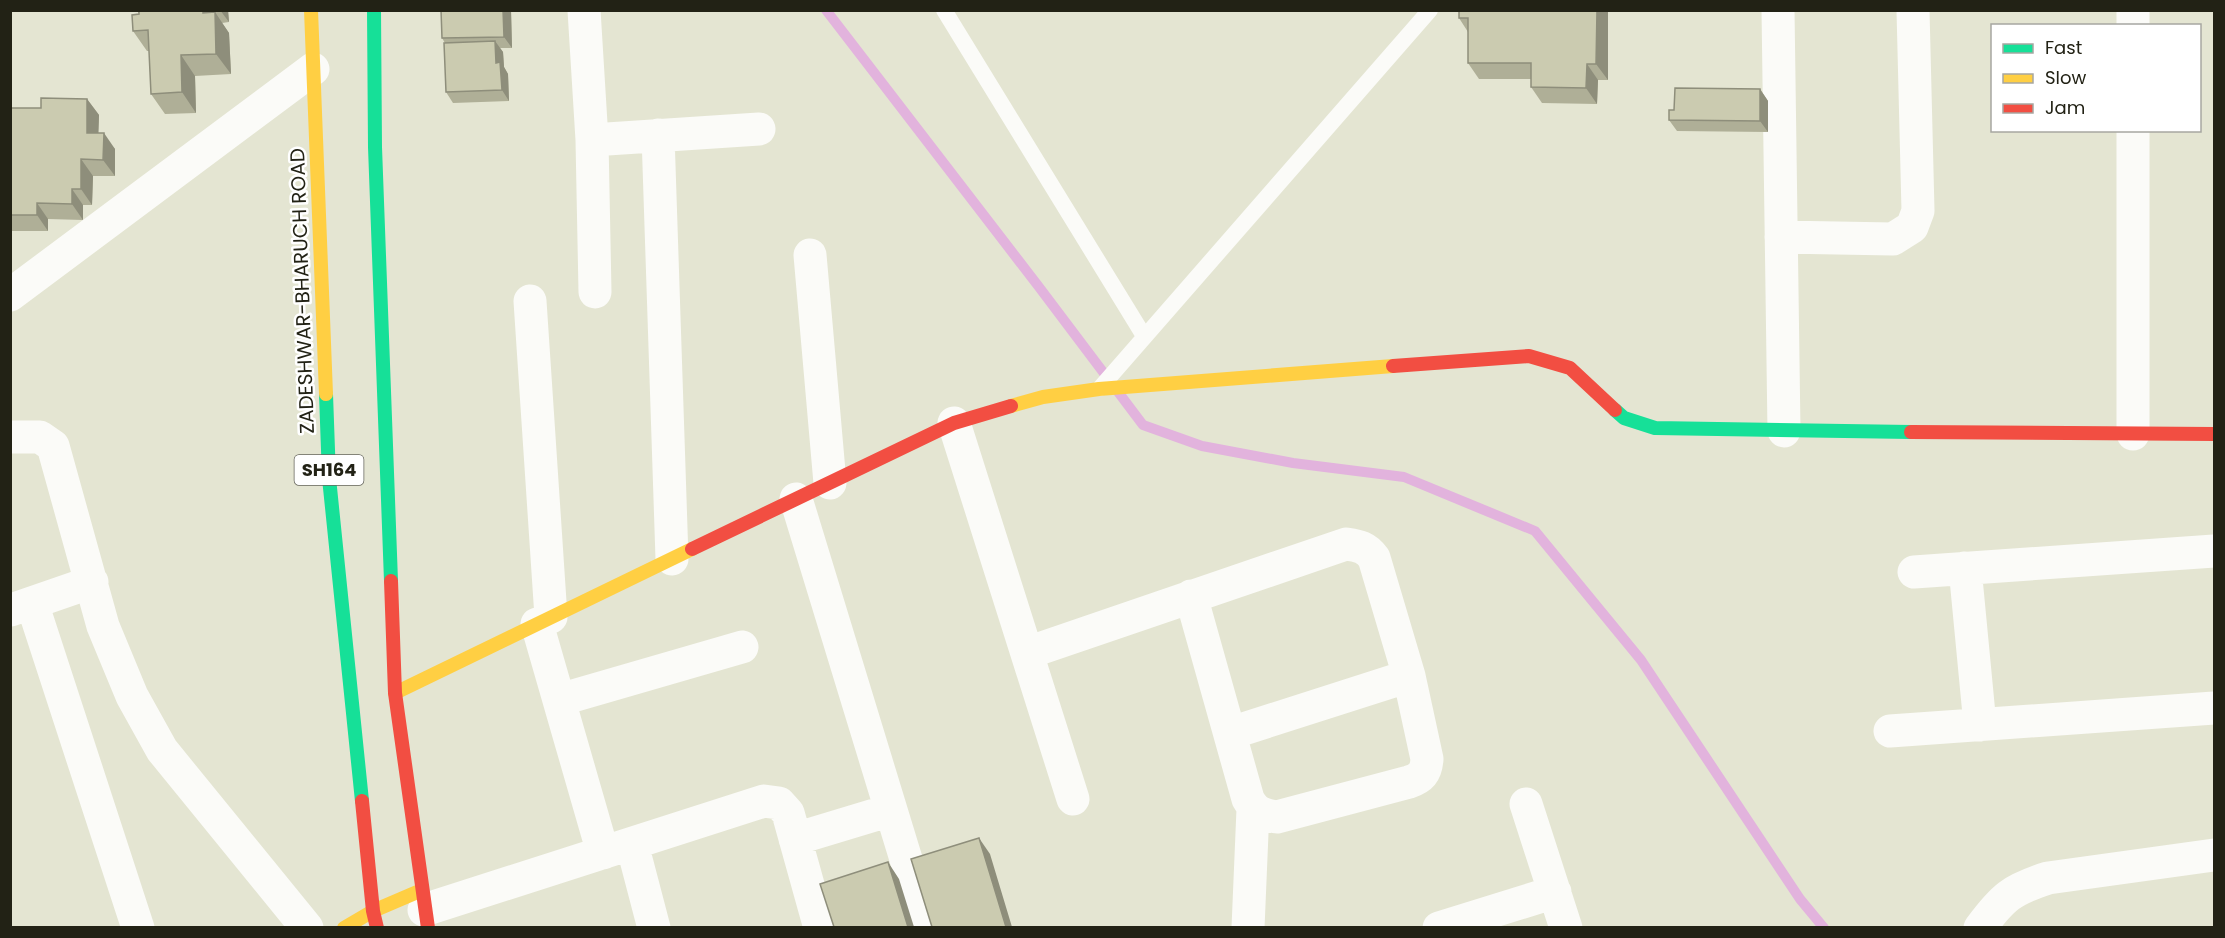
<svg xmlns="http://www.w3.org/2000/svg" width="2225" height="938" viewBox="0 0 2225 938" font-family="Poppins,sans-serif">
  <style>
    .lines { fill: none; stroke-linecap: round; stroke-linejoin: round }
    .stream { stroke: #e2b3dd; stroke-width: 10 }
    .lane { stroke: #fbfbf8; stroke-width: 16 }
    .street { stroke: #fbfbf8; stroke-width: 33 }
    .fast { stroke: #16e098; stroke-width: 14 }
    .slow { stroke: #ffcf43; stroke-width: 14 }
    .jam { stroke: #f24e42; stroke-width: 14 }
    .wall { fill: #afaf97 }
    .shaded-wall { fill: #8e8e7b }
    .building { fill: #cbcbb0; stroke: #8e8e7b; stroke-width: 1.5 }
    .labels { text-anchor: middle; stroke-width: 5; stroke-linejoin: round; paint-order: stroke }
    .shield { fill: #fff; stroke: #64645b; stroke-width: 1.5 }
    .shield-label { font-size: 18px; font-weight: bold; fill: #222215 }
    .street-label { font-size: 20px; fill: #222215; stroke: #fff }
  </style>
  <rect width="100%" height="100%" fill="#e4e5d2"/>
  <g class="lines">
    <path class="stream" d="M826,10L1039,287L1143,425L1202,446L1293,463L1404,477L1535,531L1641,660L1800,899L1824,928"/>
    <path class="lane" d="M944,10L1144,336
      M1100,388L1430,10"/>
    <path class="street" d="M584,10L592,140L595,292
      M1778,10L1784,431
      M2133,10V26
      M2133,130V434
      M658,135L672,559
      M592,140L759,129
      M1781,237L1893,239L1912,227L1918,211L1913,10
      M810,255L830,483
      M10,295L313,69
      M530,301L551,617
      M954,423L1073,799
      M10,437H40L53,446L103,626L132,696L162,750L307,928
      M796,499L927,928
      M1965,568L1980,725
      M1914,572L2214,551
      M32,603L138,928
      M11,610L92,582
      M537,624L603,853
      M1027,653L1346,544C1359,546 1366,547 1374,558L1409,676L1427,759C1426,773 1421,778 1409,782L1277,817C1262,815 1255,812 1248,799L1191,596
      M559,700L742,647
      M1890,731L2214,708
      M1231,733L1409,676
      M1526,804L1566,928
      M795,839L891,810
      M632,844L654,928
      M424,910L764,801L779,803L788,813L820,928
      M1248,928L1253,809
      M1439,928L1555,892
      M1980,928C2003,897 2011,890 2048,878L2214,855"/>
    <path class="fast" d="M374,10L375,147L391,581
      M326,394L329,478L362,801
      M1615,410L1624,418L1655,428L1911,432"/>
    <path class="slow" d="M311,10L326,394
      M1011,406L1043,397L1099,389L1393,366
      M395,693L692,549
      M344,928L373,911L422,890"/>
    <path class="jam" d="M1393,366L1529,356L1570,368L1615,410
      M1911,432L2214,434
      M692,549L954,423L1011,406
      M391,581L395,693L428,928
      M362,801L373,911L377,928"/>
  </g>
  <path class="wall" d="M137,10H228L229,22L222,23L229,33L231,74L195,76L196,113L165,114L151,94L149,51H147L133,31L139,14Z
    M441,10H511L512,48H500L503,52L504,67L508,74L509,101L453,103L446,92L445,43L442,38Z
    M1608,10V80H1598L1597,104L1542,103L1531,87V79H1479L1468,63V32L1459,18Z
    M1760,89L1768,101V132L1677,131L1669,120L1674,110Z
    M87,99L99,115L98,133L115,149V176H93L92,205H83V220L48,219V231H11L10,108H41Z"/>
  <path class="shaded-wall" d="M203,10H208L215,20V12L229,33L231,74L216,54Z
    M220,10H228L229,22Z
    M503,10H511L512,48L504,37Z
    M1597,10H1608V80L1596,64Z
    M495,41L503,52L504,67L508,74L509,101L502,90L496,63Z
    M181,55L195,76L196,113L182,92Z
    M1587,64L1598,80L1597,104L1586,88Z
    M1760,89L1768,101V132L1760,121Z
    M87,99L99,115L98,149L87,133Z
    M104,133L115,149V176L103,160Z
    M81,159L93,176L92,205L81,189Z
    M72,189L83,205V220L72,204Z
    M37,203L48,219V231L37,215Z
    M979,838L990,854L1012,927H1006Z
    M888,862L899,879L914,927H908Z"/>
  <path class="building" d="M139,10H203V13L215,12L216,54L181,55L182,92L151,94L148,30L133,31L132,15L139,14Z
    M441,10H503L504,37L442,38Z
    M1459,10H1597L1596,64H1587L1586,88L1531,87V63H1468V18H1459Z
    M495,41L496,63L500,62L502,90L446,92L444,43Z
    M1675,88L1760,89V121L1669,120V110H1674Z
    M41,98L87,99V133H104L103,160L81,159V189H72V204L37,203V215H10V108H41Z
    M979,838L1006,927H932L911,859Z
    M888,862L908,927H834L820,884Z"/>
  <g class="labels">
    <rect class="shield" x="294.5" y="455" width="69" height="30" rx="4.5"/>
    <g class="shield-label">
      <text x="329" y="476">SH164</text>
    </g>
    <g class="street-label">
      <text transform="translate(302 291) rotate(-92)" y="7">ZADESHWAR-BHARUCH ROAD</text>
    </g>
  </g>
  <rect width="2225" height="938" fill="none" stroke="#222215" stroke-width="24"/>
  <rect x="1991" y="24" width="210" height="108" fill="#ffffff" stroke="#a7a7a1" stroke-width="1.5"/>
  <rect x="2003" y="44" width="30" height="9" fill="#16e098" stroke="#a7a7a1" stroke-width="1.5"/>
  <text x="2045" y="54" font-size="18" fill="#222215">Fast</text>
  <rect x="2003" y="74" width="30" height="9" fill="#ffcf43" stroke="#a7a7a1" stroke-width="1.5"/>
  <text x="2045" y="84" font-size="18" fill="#222215">Slow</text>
  <rect x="2003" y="104" width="30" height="9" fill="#f24e42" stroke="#a7a7a1" stroke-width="1.5"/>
  <text x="2045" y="114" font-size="18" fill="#222215">Jam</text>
</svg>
